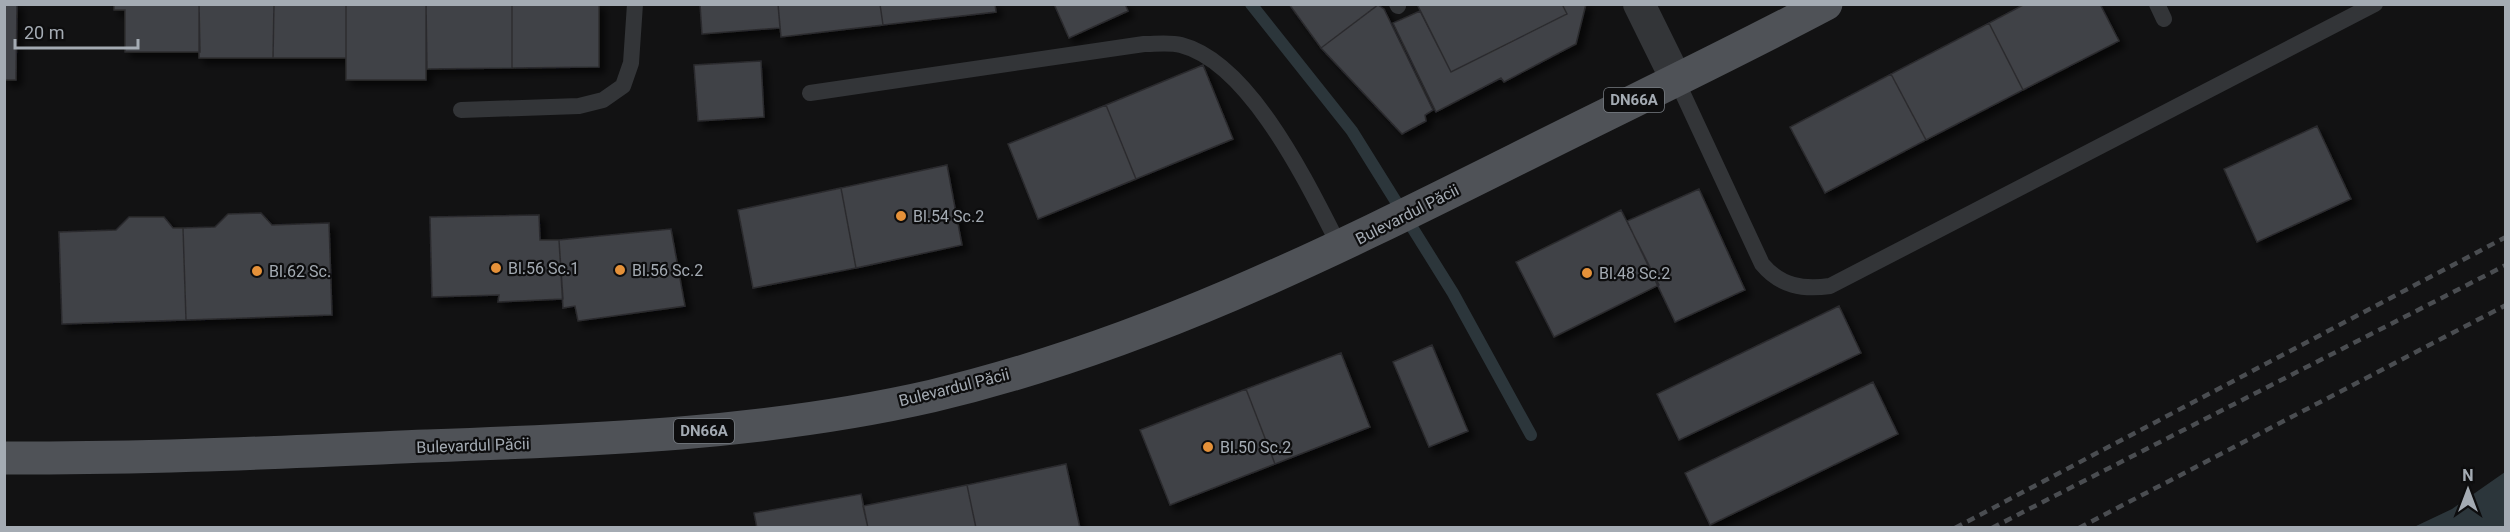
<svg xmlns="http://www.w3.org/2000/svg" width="2510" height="532" viewBox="0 0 2510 532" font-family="Roboto,sans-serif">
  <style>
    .water { fill: #2c363b }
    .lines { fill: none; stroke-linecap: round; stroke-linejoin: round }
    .stream { stroke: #2c363b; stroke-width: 12 }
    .building { fill: #414246; stroke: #2c2c2f; stroke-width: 1.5; filter: url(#shadow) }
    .lane { stroke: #333538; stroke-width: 16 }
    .street { stroke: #333538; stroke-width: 32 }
    .primary { stroke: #4f5257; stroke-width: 33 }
    .rail { stroke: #4a4d51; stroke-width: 4.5; stroke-dasharray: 8 6; stroke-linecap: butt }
    .poi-dot { fill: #e59139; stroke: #0d0d0e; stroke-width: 2 }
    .labels { text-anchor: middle; stroke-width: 4.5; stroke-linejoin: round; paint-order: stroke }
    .shield { fill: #0d0d0e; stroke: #777c82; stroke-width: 1.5 }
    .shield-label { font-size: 15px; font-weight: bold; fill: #a4abb3 }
    .street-label { font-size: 16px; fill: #a4abb3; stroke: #0d0d0e }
    .poi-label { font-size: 16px; fill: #a4abb3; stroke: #0d0d0e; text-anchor: start }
  </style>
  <defs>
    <filter id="shadow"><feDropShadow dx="5.5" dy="5.5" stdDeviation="3" flood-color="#0009"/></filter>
  </defs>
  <rect width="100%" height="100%" fill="#121213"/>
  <path class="water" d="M2505,472V527H2414L2452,509Z"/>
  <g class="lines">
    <path class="stream" d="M1251,4L1352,131L1453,293L1531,435"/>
  </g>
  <path class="building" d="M4,4H17L16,80H4Z
    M114,4H199L200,52H125V10H114Z
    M199,4H274L273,58H199Z
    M274,4H346V58H273Z
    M346,4H426V80H346Z
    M426,4H512V68L427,69Z
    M512,4H599V67L512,68Z
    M700,4H778L780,28L702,34Z
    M778,4H880L883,25L781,37Z
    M880,4H995L996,12L883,25Z
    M1054,4H1125L1128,11L1069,38Z
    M1289,4H1377L1378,5L1321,48Z
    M1417,4H1562L1567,14L1451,72Z
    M1562,4H1586L1576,44L1504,82L1501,78L1436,112L1393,23L1420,11L1451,72L1567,14Z
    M2025,4H2100L2119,41L2023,90L1989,23Z
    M1378,5L1384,9L1433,110L1425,115L1426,121L1402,134L1321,48Z
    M1989,23L2023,90L1926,140L1891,74Z
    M761,61L764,117L698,121L694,65Z
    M1203,65L1233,139L1136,179L1106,105Z
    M1891,74L1926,140L1825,193L1790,127Z
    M1106,105L1136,179L1038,219L1008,144Z
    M2317,126L2351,199L2257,242L2224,169Z
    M947,165L962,245L856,268L841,188Z
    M841,188L856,268L753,288L738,210Z
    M1699,189L1745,290L1675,322L1627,221Z
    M1621,210L1659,285L1554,337L1516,262Z
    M261,213L272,225L329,223L332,315L186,320L183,228L215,227L228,214Z
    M539,215L540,240H559L563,299L498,302L499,295L432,297L430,217Z
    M129,217H164L173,228H183L186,320L62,324L59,232L116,230Z
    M671,229L685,306L578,321L575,306L563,308L559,240Z
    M1839,306L1861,353L1679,440L1657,394Z
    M1432,345L1468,431L1429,447L1393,362Z
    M1341,353L1370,427L1275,464L1246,389Z
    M1873,382L1898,434L1710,525L1685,473Z
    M1246,389L1275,464L1170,505L1140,430Z
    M1066,464L1080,528H976L967,485Z
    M967,485L976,528H868L863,506Z
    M861,494L868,528H757L754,513Z"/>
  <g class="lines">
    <path class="lane" d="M1397,4L1398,6
      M2157,4L2164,19
      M1676,79L1762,264C1780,286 1803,290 1830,286L2375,4
      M810,93L1144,44C1155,44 1170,42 1181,45C1251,63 1309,187 1340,247
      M461,110L579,106L603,100L623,86L631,63L635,4"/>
    <path class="street" d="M1639,4L1676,79"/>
    <path class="primary" d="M4,458C145,459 286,452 426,446C595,440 766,434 932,396C1142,346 1325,255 1517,159C1620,107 1724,58 1826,4"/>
    <path class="rail" d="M1955,528L2506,237
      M1992,528L2506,265
      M2079,528L2506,305"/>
  </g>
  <g class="poi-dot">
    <circle cx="901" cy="216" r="6"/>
    <circle cx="496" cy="268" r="6"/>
    <circle cx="620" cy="270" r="6"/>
    <circle cx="257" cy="271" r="6"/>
    <circle cx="1587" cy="273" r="6"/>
    <circle cx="1208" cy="447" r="6"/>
  </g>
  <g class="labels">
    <g class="shield">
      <rect x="1604" y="88" width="60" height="24" rx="4.5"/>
      <rect x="674" y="419" width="60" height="24" rx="4.5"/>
    </g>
    <g class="shield-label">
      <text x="1634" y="105">DN66A</text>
      <text x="704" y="436">DN66A</text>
    </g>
    <g class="street-label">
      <text transform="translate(1407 214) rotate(-27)" y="6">Bulevardul Păcii</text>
      <text transform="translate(954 387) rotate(-14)" y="6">Bulevardul Păcii</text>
      <text transform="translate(473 445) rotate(-2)" y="6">Bulevardul Păcii</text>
    </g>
    <g class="poi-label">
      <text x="913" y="222">Bl.54 Sc.2</text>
      <text x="508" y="274">Bl.56 Sc.1</text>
      <text x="632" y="276">Bl.56 Sc.2</text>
      <text x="269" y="277">Bl.62 Sc.</text>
      <text x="1599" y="279">Bl.48 Sc.2</text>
      <text x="1220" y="453">Bl.50 Sc.2</text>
    </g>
  </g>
  <rect width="2510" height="532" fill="none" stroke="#a4abb3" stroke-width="12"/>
  <g transform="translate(2468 490)" stroke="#0d0d0e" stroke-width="4.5" paint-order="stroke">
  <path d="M0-4.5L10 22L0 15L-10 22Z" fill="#a4abb3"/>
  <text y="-9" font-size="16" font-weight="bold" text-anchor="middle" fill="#a4abb3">N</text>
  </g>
  <path d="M15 39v9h123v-9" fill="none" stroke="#a4abb3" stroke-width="3"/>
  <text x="24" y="39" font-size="18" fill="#a4abb3" stroke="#0d0d0e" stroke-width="4.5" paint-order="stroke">20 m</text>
</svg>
